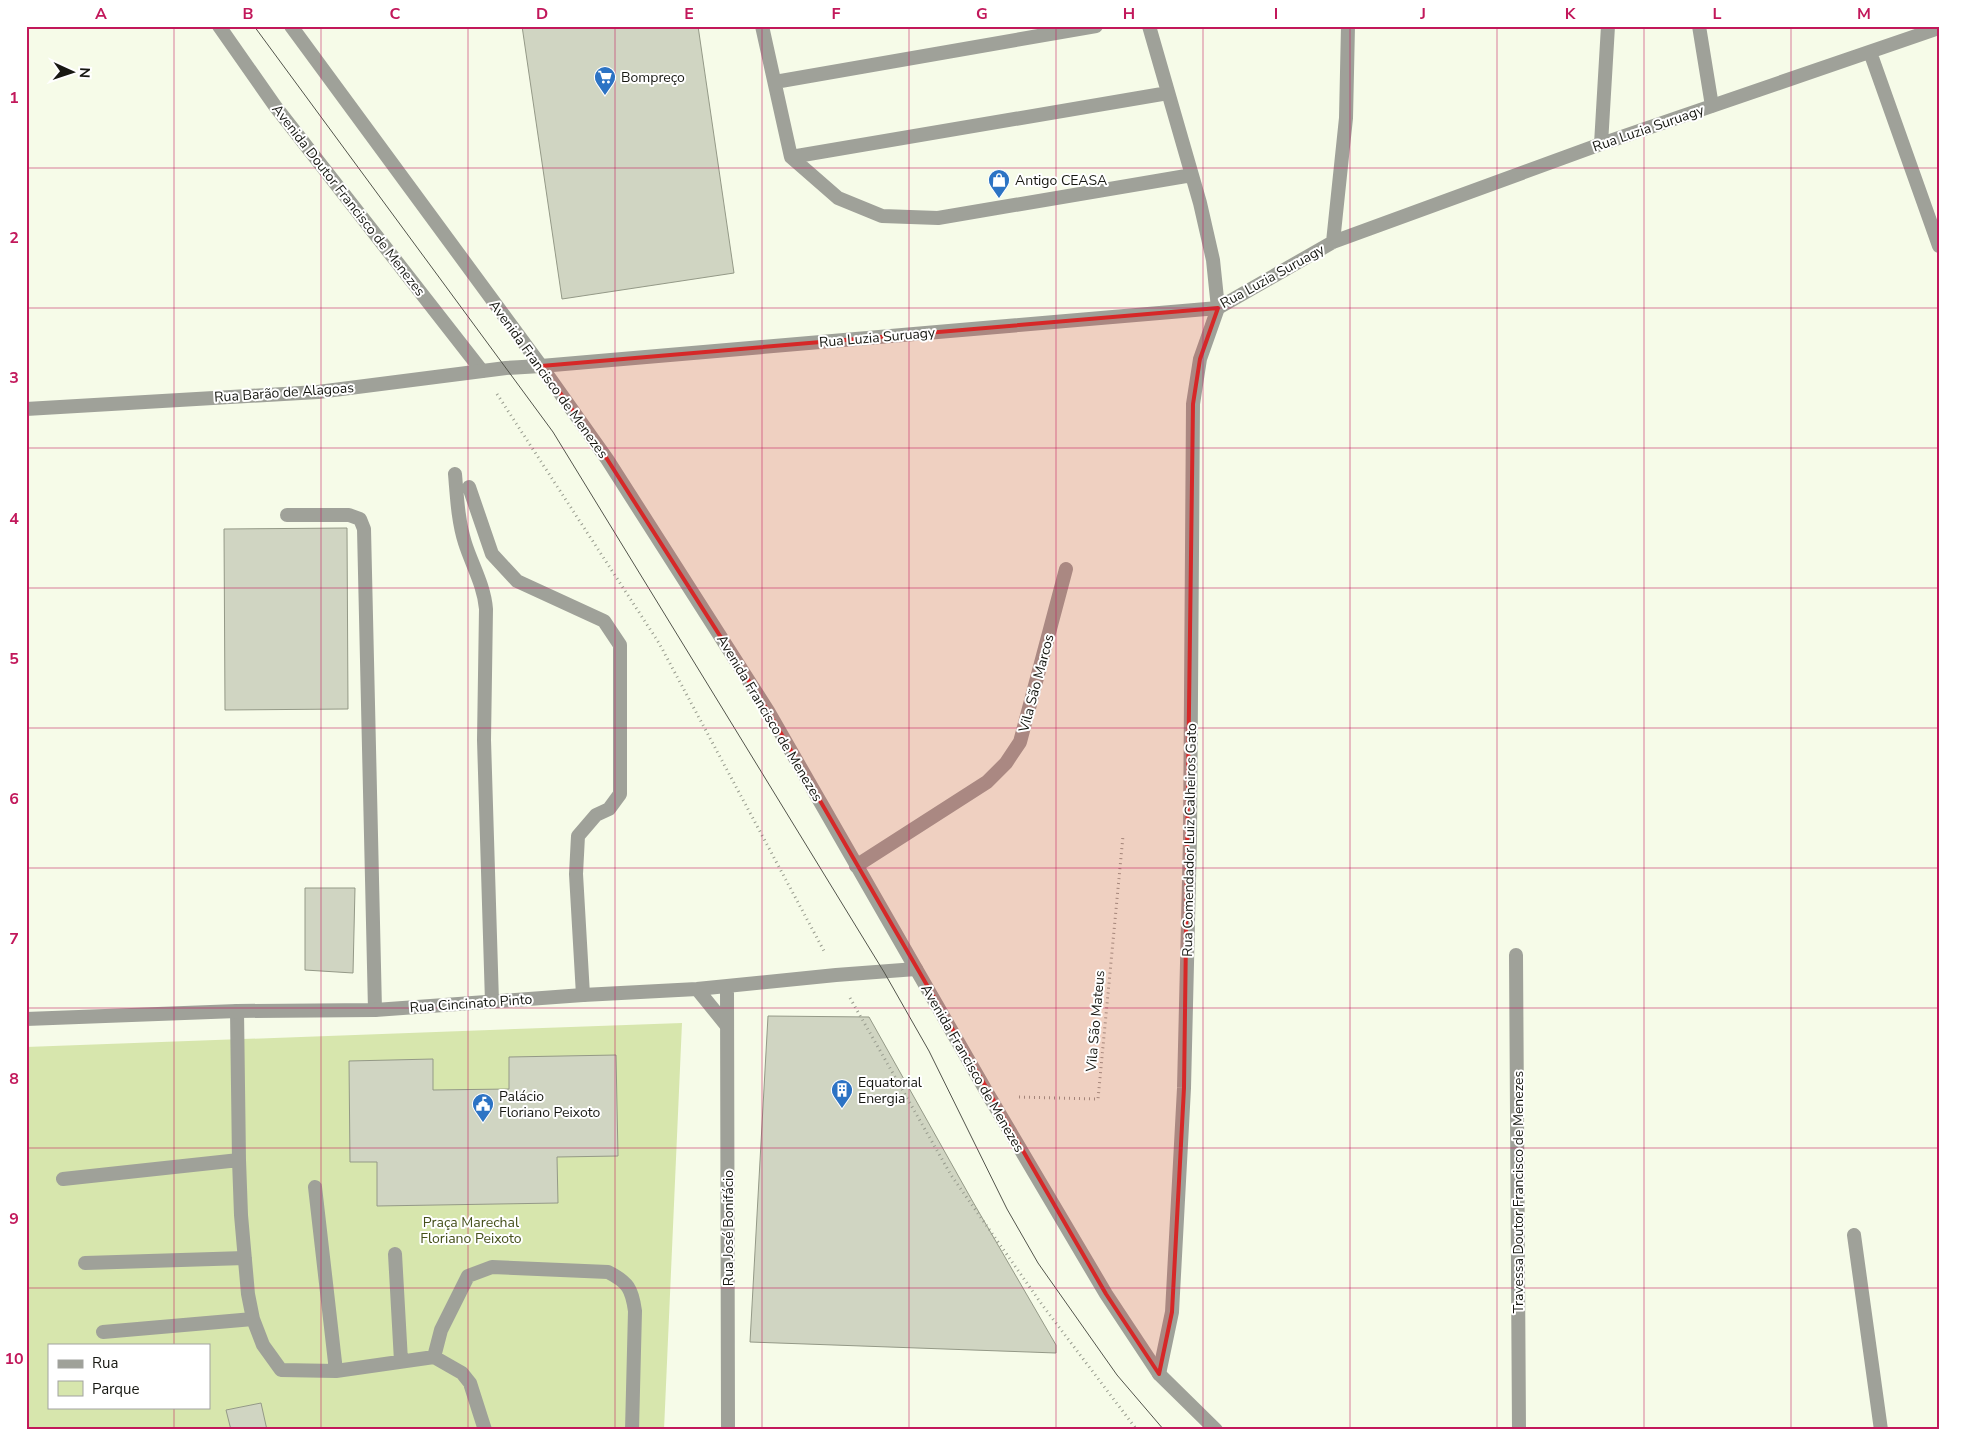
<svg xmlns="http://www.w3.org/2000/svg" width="1965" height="1456" viewBox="0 0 1965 1456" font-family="'Nunito Sans',sans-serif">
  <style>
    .green { fill: #d7e6ad; fill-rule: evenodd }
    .building { fill: #d0d5c2; stroke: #949987 }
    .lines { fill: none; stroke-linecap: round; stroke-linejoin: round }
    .path { stroke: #989c8e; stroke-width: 3; stroke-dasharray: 1 4; stroke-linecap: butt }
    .service { stroke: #9fa199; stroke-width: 14 }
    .minor { stroke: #9fa199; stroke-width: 14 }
    .tertiary { stroke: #9fa199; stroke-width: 14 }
    .tram { stroke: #52544b; stroke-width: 1 }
    .marked { fill: #d62828; fill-opacity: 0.2; stroke: #d62828; stroke-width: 4; stroke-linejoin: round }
    .grid { fill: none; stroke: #c2185b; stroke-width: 1; stroke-opacity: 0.55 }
    .labels { text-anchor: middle; stroke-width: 4; stroke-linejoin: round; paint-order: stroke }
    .poi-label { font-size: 14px; fill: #171812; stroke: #fff; text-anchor: start }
    .street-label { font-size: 14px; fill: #171812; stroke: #fff }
    .park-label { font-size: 14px; fill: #45501b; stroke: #fff }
    .neatline { fill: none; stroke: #c2185b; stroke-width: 2 }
    .grid-label { font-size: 16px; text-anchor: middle; font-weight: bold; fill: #c2185b }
  </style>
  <rect width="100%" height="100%" fill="#f6fbe8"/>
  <path class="green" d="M682,1023L664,1430H26V1047ZM49,1345H209V1407H49Z"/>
  <path class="building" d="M522,26H698L734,273L562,299Z
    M347,528L348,709L225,710L224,529Z
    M305,888H355L353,973L305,970Z
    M768,1016L869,1017L973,1202L1056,1345V1353L750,1342Z
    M616,1055L618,1156L557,1157L558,1203L377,1206V1162H350L349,1061L433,1059V1090L509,1089V1057Z
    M261,1403L267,1430H231L226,1410Z"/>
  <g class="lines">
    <path class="path" d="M497,394L659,643L824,951
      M850,998L951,1175L1043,1306L1137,1430
      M1019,1097L1098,1099L1123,836"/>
    <path class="service" d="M762,26L791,157L838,198L882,216L938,218L1192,175
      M1149,26L1200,203L1213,260L1218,308
      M775,82L1096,26
      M791,157L1168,93
      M455,474C457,497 458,521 465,543C472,565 484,585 486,609L484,740L492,1002
      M469,487L492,554L517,581L604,621L620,645V794L609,809L596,815L578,836L576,874L583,995
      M287,515H349L360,519L364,529L375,1010
      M237,1011L239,1160L241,1215L248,1294L253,1319L263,1345L281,1370L336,1371L434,1357L462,1373L470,1383L485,1430
      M63,1179L239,1160
      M315,1187L336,1371
      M1854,1235L1881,1430
      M395,1254L401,1361
      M85,1263L245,1258
      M103,1332L253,1319
      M434,1357L441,1330L468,1276L492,1267L608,1272C628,1282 632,1289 635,1311L632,1430"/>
    <path class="minor" d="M219,26L275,106L482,371
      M1699,26L1712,106
      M1870,52L1939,246
      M1601,144L1608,26
      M1333,242L1346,118L1348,26
      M541,366L1218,308L1333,242L1601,144L1939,28
      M856,866L987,782L1006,763L1020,742L1066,569
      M1516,955L1519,1430
      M727,987L728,1430
      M697,989L727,1026
      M26,1019L237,1011L375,1010L583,995L697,989L836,975L916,969
      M1159,1374L1172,1312L1184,1088L1190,839L1193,404L1200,359L1218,308"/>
    <path class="tertiary" d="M291,26L541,366L607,459L768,711L989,1096L1106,1294L1159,1374L1216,1430
      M26,409L318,392L506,368L541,366"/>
    <path class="tram" d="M254,26L553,432L884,972L929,1051L1007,1209L1038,1263L1117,1375L1164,1430"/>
  </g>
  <path class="marked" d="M1218,308L1200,359L1193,404L1184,1088L1172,1312L1159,1374L1106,1294L768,711L607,459L541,366Z"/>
  <path class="grid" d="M174,26V1345M321,26V1430M468,26V1430M615,26V1430M762,26V1430M909,26V1430M1056,26V1430M1203,26V1430M1350,26V1430M1497,26V1430M1644,26V1430M1791,26V1430M26,168H1939M26,308H1939M26,448H1939M26,588H1939M26,728H1939M26,868H1939M26,1008H1939M26,1148H1939M26,1288H1939M174,1407V1430"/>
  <defs>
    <g id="supermarket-pin" transform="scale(1.125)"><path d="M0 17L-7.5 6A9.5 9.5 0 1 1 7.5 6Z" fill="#2c73c4" stroke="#fff"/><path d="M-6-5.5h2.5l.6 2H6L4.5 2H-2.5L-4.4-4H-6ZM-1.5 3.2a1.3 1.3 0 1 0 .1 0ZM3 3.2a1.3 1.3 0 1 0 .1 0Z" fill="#fff"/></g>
    <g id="shop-pin" transform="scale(1.125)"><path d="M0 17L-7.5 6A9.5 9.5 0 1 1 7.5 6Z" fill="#2c73c4" stroke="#fff"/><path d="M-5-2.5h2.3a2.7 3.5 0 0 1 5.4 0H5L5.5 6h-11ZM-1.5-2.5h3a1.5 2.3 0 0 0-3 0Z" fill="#fff"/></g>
    <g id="building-pin" transform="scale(1.125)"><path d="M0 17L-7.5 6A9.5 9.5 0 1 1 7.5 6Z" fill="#2c73c4" stroke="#fff"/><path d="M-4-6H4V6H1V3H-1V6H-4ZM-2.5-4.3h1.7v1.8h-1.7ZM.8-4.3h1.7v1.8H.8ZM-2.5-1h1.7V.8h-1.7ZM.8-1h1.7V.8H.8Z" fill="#fff"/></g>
    <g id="civic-pin" transform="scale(1.125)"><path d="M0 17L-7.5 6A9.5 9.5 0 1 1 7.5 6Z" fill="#2c73c4" stroke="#fff"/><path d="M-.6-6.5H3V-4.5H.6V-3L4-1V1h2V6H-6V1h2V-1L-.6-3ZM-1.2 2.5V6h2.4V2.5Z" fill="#fff"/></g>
  </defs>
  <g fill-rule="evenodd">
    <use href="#supermarket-pin" x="605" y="77"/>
    <use href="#shop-pin" x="999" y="180"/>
    <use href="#building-pin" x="842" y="1090"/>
    <use href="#civic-pin" x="483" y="1104"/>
  </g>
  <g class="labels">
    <g class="poi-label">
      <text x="621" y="82">Bompreço</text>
      <text x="1015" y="185">Antigo CEASA</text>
      <text x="858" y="1087">Equatorial<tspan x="858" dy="16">Energia</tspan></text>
      <text x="499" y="1101">Palácio<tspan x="499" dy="16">Floriano Peixoto</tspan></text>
    </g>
    <g class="street-label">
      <text transform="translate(1648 128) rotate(-19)" y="5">Rua Luzia Suruagy</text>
      <text transform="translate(349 200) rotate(52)" y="5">Avenida Doutor Francisco de Menezes</text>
      <text transform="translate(1272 276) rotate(-29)" y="5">Rua Luzia Suruagy</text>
      <text transform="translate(877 337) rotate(-5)" y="5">Rua Luzia Suruagy</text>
      <text transform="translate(549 379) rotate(54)" y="5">Avenida Francisco de Menezes</text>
      <text transform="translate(284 392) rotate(-4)" y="5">Rua Barão de Alagoas</text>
      <text transform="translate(1036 683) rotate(-75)" y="5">Vila São Marcos</text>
      <text transform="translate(770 718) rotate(59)" y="5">Avenida Francisco de Menezes</text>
      <text transform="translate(1189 840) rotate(-89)" y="5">Rua Comendador Luiz Calheiros Gato</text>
      <text transform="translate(471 1003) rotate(-4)" y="5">Rua Cincinato Pinto</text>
      <text transform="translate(1095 1021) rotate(-85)" y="5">Vila São Mateus</text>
      <text transform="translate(973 1068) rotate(60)" y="5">Avenida Francisco de Menezes</text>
      <text transform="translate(1518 1192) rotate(-90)" y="5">Travessa Doutor Francisco de Menezes</text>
      <text transform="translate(728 1228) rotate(-90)" y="5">Rua José Bonifácio</text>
    </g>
    <g class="park-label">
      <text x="471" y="1227">Praça Marechal<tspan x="471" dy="16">Floriano Peixoto</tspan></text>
    </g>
  </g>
  <rect width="1965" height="1456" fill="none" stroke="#ffffff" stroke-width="55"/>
  <rect x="48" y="1344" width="162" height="65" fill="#ffffff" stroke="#a2a3a0"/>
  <rect x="58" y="1360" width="25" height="8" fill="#9fa199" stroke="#a2a3a0"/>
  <text x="92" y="1368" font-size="15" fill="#171812">Rua</text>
  <rect x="58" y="1381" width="25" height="15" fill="#d7e6ad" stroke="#a2a3a0"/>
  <text x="92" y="1394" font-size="15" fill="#171812">Parque</text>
  <g transform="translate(72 72) rotate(93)" stroke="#ffffff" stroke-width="4" paint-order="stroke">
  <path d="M0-4L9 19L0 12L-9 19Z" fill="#171812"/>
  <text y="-8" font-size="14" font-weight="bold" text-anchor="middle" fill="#171812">N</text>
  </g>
  <rect x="28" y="28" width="1910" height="1400" class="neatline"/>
  <g class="grid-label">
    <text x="101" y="19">A</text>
    <text x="248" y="19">B</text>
    <text x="395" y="19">C</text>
    <text x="542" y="19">D</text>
    <text x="689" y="19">E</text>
    <text x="836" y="19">F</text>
    <text x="982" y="19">G</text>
    <text x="1129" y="19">H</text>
    <text x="1276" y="19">I</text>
    <text x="1423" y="19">J</text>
    <text x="1570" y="19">K</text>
    <text x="1717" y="19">L</text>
    <text x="1864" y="19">M</text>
    <text x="14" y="103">1</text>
    <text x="14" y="243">2</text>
    <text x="14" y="383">3</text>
    <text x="14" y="524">4</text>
    <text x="14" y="664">5</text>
    <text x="14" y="804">6</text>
    <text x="14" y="944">7</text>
    <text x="14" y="1084">8</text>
    <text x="14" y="1224">9</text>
    <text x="14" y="1364">10</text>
  </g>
</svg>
